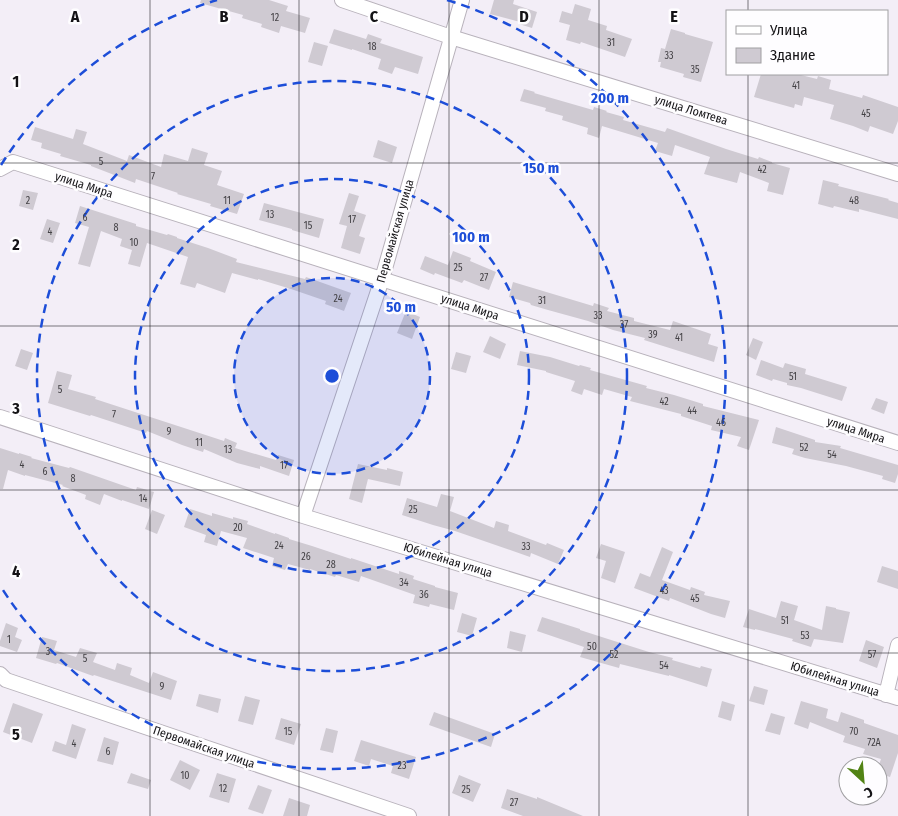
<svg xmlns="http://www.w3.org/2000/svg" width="898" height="816" viewBox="0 0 898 816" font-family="'Fira Sans Condensed',sans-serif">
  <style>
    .building { fill: #cfcad2 }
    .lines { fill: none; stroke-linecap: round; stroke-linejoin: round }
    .minor-casing { stroke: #b8b2bb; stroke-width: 16 }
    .minor { stroke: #fff; stroke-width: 14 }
    .grid { fill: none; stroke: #141316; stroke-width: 1; stroke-opacity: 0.55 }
    .ring { fill: none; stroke: #1d4ed8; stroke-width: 2.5; stroke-dasharray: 9 6 }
    .labels { text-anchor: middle; stroke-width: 5; stroke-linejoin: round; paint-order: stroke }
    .number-label { font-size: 10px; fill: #434145 }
    .street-label { font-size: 12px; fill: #141316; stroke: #fefdff }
    .grid-label { font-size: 16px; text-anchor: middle; font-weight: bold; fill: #141316; stroke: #fefdff; stroke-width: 5; stroke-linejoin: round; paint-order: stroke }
    .centre { fill: #1d4ed8; stroke: #fefdff; stroke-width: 2.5 }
    .ring-label { font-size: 15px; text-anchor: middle; font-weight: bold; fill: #1d4ed8; stroke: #fefdff; stroke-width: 5; stroke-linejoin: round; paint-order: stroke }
  </style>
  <rect width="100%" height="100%" fill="#f3eef7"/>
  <path class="building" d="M201,0H269L288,6L286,11L310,18L305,33L281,26L279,33L261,27L262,24L242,18L243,15L200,3Z
    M494,0H514L513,4L537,12L532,28L519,24L520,22L490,14Z
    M575,4L591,9L588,20L607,26L606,30L632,39L625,57L581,42L580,44L566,40L570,25L559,22L562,11L572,14Z
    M334,29L366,39L368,34L382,39L380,43L423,57L418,74L395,67L392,74L378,69L381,59L352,49V50L329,43Z
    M671,29L685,33V34L713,42L701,82L683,77L684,74L660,67L661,62H658L661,48L665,49Z
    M314,42L328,46L322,66L308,62Z
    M761,74H797L817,79L818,76L831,80L829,89L862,98L863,95L898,107V121L893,134L870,126L868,132L853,126L830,119L834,105L804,97L802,106L795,104L794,108L754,97Z
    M524,89L535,92L534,93L593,110L594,107L607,111L606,112L624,117L623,120L665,132L667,128L726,149L758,159L759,157L772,162V163L790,168L783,195L767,191L769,183L740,172L737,183L704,174L710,157L675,145L672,156L655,151L658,143L602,126L599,138L587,134L588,128L562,120L563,116L545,111L546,108L520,101Z
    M35,127L73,139L76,129L87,132L83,144L127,161L129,155L161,167L164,154L188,161L192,148L208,153L204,165L222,171L217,185L244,194L237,214L210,206L211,204L177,194L178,193L136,179L135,183L91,166V165L60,156L61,154L41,148L42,143L31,140Z
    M378,140L397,147L392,163L373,157Z
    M823,180L839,184L838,186L889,199L888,200L898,203V219L859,209V212L834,206L833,208L818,204Z
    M23,190L38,193L33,210L19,206Z
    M349,193L359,196L354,211L366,215L359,236L365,238L360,254L341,248L347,226L339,224Z
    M264,203L324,219L319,238L292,230V229L259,220Z
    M80,206L136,224V226L167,235L168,234L177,237V238L208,248L237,259L236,262L305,279L306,277L351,293L344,311L325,304L326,301L291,289L258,279V280L232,273L225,293L197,283L195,288L180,284L188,257L147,243L140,267L128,264L132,250L120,246L122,239L101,231L90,267L78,264L89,227L75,223Z
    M47,219L60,223L53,243L40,239Z
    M453,251L471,258L470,261L496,272L489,290L464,280L462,283L435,273L434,275L420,269L425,256L448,265Z
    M513,282L593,306L594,303L609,308L607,311L634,318V321L670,330L673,321L711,334L708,344L718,347L714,362L644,340L645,338L613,330L588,321L548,310L531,305L530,303L509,297Z
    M406,311L420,317L412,339L397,333Z
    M490,336L506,344L500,359L483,352Z
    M753,338L763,342L756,360L746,355Z
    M21,349L33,353L27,370L15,366Z
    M520,351L550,357L579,366L580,365L591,368L590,370L647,386L646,388L674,395L703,404V406L759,420L749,450L737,446L741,437L711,430L712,426L681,416V414L630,401L632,397L604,389L602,395L584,389L582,395L571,391L575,381L546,372V371L517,365Z
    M456,352L471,356L466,373L451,369Z
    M761,360L783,368L785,363L806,369L805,374L847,387L842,401L801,388L787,385V383L773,379L772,381L756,375Z
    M57,371L72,375L68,389L96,397L95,399L224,441L225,438L237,443L235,448L276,460L278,455L294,460L289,476L260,466V469L237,463L204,449L203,452L182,445L147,431L146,433L91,415L90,416L48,403Z
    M876,398L888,402L884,414L871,409Z
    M776,427L815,440V442L841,446L840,448L898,465V474L895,483L882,479L883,476L846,466L805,458L792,454L794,449L772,443Z
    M0,448L19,454V453L32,457L31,458L69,468L70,467L136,490L137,487L154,492L149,509L122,500V501L104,494L100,505L85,499L86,495L62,486L63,485L25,475V476L8,470L3,489H0Z
    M358,464L387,470V468L403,472L400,486L368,479L362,503L349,499Z
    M441,494L454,497L450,511L494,528L496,521L509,525L508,531L546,545L547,543L564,550L558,564L531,553L530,557L455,531L433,525L402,515L407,498L437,507Z
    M190,509L212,516V513L233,519V517L248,521L247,524L275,534V533L289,538V539L312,546L351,559V558L399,574V571L414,576L413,579L435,586V587L458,593L454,610L430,604L429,607L413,603L415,595L361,576L359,582L336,575L335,577L310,569V570L288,564L285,570L272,566L274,558L243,548L247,538L221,531L217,546L204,542L206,535L184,527Z
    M152,510L165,515L157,534L145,529Z
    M601,544L625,552L615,583L601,578L606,561L596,558Z
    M662,547L673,552L662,580L690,590L691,587L705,592L704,595L730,601L725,618L711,614L670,598L669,601L634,588L640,573L650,577Z
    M882,566L898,571V589L877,582Z
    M781,601L798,606L794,620L822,630L826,606L836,608V609L850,612L843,643L814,639L811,647L792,641L793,639L755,629V630L743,627L749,609L776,618Z
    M462,613L477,618L472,636L457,632Z
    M542,617L580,629V630L608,639L649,652L673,658L672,660L700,668L701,666L712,669L707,687L669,675V676L620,664L619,668L580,657L584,647L537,631Z
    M6,623L18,628L15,637L22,640L17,652L0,646V641Z
    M510,631L526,635L522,652L507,648Z
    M42,637L57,641L54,650L76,657L80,648L97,653L93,662L115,670L117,663L132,668L130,675L149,683L153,672L177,681L171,700L94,675L93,676L57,663L56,664L36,658Z
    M866,640L884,647L877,668L859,661Z
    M754,686L768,690L764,705L749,701Z
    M199,694L221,699L218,713L196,706Z
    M245,696L260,700L253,725L238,721Z
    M722,701L735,705L731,721L718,717Z
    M801,701L828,709L826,718L838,722L841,712L864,720V723L898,735V753L890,777L878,773V768L881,759L863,754L865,749L843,742L845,736L810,722L808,729L794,724Z
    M13,703L43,714L32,743L3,732Z
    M434,712L495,734L491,747L429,725Z
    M771,713L785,717L780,735L765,731Z
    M281,718L301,724L294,745L275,739Z
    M72,724L86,729L76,759L52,751L55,741L66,745Z
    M326,728L338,731L333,753L320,750Z
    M104,737L119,742L113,765L97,761Z
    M361,740L416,757L409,779L391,773L393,766L371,759L369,766L354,761Z
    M180,760L200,770L190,790L170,780Z
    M131,773L151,780L148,789L127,783Z
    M217,773L236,779L229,803L209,797Z
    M459,775L481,784L473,802L452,793Z
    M258,785L272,790L263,814L248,809Z
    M507,789L537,799V797L583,816H523L501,808Z
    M289,798L310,805L307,816H283Z"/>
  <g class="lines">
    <g class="minor-casing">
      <path id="minor" d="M342,0L451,37L898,174
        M0,169L13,162L898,443
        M0,417L303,516L898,698
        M303,516L382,279L462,0
        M0,674L6,680L409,816
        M886,695L898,645"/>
    </g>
    <use href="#minor" class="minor"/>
  </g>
  <path class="grid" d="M150,0V816M299,0V816M449,0V816M599,0V816M748,0V11M748,74V816M0,163H898M0,326H898M0,490H898M0,653H898"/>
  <circle cx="332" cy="376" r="98" fill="#1d4ed8" fill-opacity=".12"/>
  <g class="ring">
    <circle cx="332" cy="376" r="98"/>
    <circle cx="332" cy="376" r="197"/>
    <circle cx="332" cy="376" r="295"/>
    <path d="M1 165A393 393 0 0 1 217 0M447 0A393 393 0 1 1 1 587"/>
  </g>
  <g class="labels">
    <g class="number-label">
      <text x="275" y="21">12</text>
      <text x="611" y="46">31</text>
      <text x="372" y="50">18</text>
      <text x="669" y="59">33</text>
      <text x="695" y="73">35</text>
      <text x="796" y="89">41</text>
      <text x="866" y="117">45</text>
      <text x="101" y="165">5</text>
      <text x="762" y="173">42</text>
      <text x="153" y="180">7</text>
      <text x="28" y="204">2</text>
      <text x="227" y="204">11</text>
      <text x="854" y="204">48</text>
      <text x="270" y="218">13</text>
      <text x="85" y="221">6</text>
      <text x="352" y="223">17</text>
      <text x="308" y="229">15</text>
      <text x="116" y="231">8</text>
      <text x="50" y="235">4</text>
      <text x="134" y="246">10</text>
      <text x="458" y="271">25</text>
      <text x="484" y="281">27</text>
      <text x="338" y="302">24</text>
      <text x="542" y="304">31</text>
      <text x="598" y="319">33</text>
      <text x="624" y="328">37</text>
      <text x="653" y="338">39</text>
      <text x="679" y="341">41</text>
      <text x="793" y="380">51</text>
      <text x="60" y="393">5</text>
      <text x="664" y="405">42</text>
      <text x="692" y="414">44</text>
      <text x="114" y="418">7</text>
      <text x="721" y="426">46</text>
      <text x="169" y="435">9</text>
      <text x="199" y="446">11</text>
      <text x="804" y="451">52</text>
      <text x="228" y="453">13</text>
      <text x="832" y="458">54</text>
      <text x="22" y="468">4</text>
      <text x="284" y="469">17</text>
      <text x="45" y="475">6</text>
      <text x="73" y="482">8</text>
      <text x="143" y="502">14</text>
      <text x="413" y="513">25</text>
      <text x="238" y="531">20</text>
      <text x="279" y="549">24</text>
      <text x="526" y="550">33</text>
      <text x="306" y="560">26</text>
      <text x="331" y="568">28</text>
      <text x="404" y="586">34</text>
      <text x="664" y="594">43</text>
      <text x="424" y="598">36</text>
      <text x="695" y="602">45</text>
      <text x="785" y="624">51</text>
      <text x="805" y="639">53</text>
      <text x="9" y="643">1</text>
      <text x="592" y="650">50</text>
      <text x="48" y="655">3</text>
      <text x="614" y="658">52</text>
      <text x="872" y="658">57</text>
      <text x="85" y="662">5</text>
      <text x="664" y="669">54</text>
      <text x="162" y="690">9</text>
      <text x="288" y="735">15</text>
      <text x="854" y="735">70</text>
      <text x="874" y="746">72A</text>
      <text x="74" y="747">4</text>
      <text x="108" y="755">6</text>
      <text x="402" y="769">23</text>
      <text x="185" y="779">10</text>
      <text x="223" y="792">12</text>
      <text x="466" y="793">25</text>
      <text x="514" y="806">27</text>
    </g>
    <g class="street-label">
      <text transform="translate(691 110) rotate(17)" y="4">улица Ломтева</text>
      <text transform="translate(84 185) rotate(18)" y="4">улица Мира</text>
      <text transform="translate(395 231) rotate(-74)" y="4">Первомайская улица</text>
      <text transform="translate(470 307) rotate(18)" y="4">улица Мира</text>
      <text transform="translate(856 430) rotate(18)" y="4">улица Мира</text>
      <text transform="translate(448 560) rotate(17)" y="4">Юбилейная улица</text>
      <text transform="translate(835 679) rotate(17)" y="4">Юбилейная улица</text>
      <text transform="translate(204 747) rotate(19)" y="4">Первомайская улица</text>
    </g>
  </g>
  <g class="grid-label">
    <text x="75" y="22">A</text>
    <text x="224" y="22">B</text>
    <text x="374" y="22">C</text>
    <text x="524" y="22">D</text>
    <text x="674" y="22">E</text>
    <text x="16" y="87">1</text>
    <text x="16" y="250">2</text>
    <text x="16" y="414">3</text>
    <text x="16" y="577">4</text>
    <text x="16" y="740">5</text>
  </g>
  <circle cx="332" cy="376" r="8" class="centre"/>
  <g class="ring-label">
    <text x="610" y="103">200 m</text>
    <text x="541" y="173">150 m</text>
    <text x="471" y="242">100 m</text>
    <text x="401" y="312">50 m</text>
  </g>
  <rect x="726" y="10" width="162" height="65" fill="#fefdff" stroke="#a09fa2"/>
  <rect x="736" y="26" width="25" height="8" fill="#ffffff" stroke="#a09fa2"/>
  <text x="770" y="35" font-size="15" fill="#141316">Улица</text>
  <rect x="736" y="48" width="25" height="15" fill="#cfcad2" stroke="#a09fa2"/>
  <text x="770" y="60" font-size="15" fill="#141316">Здание</text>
  <g transform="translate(863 781) rotate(154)"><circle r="24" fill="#fefdff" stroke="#a09fa2"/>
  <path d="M0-4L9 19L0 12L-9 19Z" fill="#528315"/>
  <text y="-8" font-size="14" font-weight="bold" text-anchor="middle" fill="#141316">С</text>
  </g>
</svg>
